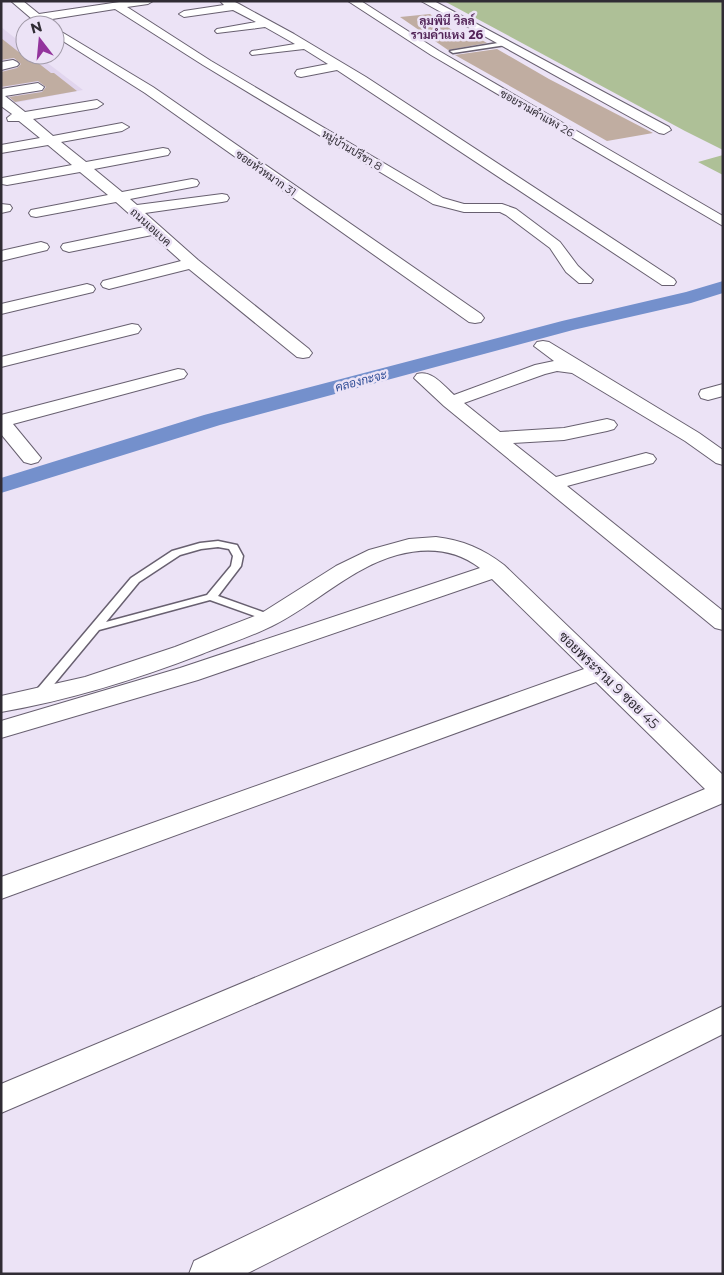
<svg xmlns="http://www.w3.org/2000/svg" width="724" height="1275" viewBox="0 0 724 1275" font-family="Montserrat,Sarabun,sans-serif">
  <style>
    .built { fill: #e1d5ee }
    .green { fill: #aec097 }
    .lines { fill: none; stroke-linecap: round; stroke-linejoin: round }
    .canal { fill: #7490cc; fill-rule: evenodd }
    .building { fill: #c0ada1 }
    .service-casing { stroke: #686070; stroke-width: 3 }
    .minor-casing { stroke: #686070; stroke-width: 2 }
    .service { fill: #fff; fill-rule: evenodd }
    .minor { fill: #fff; fill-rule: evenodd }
    .labels { text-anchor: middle; stroke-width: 5; stroke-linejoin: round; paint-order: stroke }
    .far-street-label { font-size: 11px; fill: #302c34; stroke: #ece3f6 }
    .far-neighbourhood-label { font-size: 12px; font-weight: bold; fill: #532558; stroke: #ece3f6 }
    .far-water-label { font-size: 12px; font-style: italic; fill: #304e97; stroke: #ece3f6 }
    .street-label { font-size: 14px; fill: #302c34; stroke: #ece3f6 }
  </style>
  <rect width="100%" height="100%" fill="#ece3f6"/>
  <path class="built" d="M1,27L25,46V55H37L83,90L14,103L1,98Z"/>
  <path class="green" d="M444,1H723V150L685,131Z
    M723,154V175L698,162L723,155Z"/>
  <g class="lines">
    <path class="canal" d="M723,281V293L691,303L573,330L220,425L1,493V478L204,415L562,321L686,292Z"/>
  </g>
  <path class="building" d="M430,14L467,41L480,39L487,43L448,50L400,17Z
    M1,38L20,53L25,52V55H28L51,73H54L77,91L15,102L9,97L42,92L46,87L38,81L1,87V72L17,68L21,64L14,58L1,60Z
    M497,49L549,79L653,133L607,141L455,55Z"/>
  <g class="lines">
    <g class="service-casing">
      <path id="service" d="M504,42L506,45L453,53L450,51Z
        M218,541L237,545L243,556L241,566L218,596L274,616L276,618L274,620H266L210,600L99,630L41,700H33L31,697L33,694L131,578L172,551L200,543ZM218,547L229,549L233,556L231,566L207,595L106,622L139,582L180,555L201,549Z"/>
    </g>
    <g class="minor-casing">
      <path id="minor" d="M11,1H23L39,14L126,1H153L148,4L127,7L211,61L443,198L464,204H502L516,209L560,242L578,266L593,280L591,283H579L566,272L550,248L506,215L500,212H464L433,204L203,65L115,9L46,20L51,25H39Z
        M220,1H233L239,4L294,34L366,77L674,279L676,282L674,285H662L337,70L301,77L297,76L295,73L297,70L328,64L304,49L252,55L250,53L252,51L295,44L265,27L217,33L215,31L217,29L256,22L233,10L184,17L179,14L184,11L224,5Z
        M348,1H361L439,51L723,216V226L431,55Z
        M421,1H434L669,127L671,130L664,134L659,133Z
        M55,28L153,87L481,314L484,318L481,322L475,323L469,322L145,93L55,36Z
        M13,60L17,62L19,64L17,66L1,70V62Z
        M38,83L44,87L42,90L5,96L25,112L97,100L103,104L97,108L33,119L53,136L122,123L129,127L122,131L61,142L86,162L163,148L168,149L170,152L168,155L94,169L122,192L192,179L197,180L199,183L197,186L192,187L130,199L137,205L222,194L227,195L229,198L227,201L222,202L145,213L198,260L309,349L312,353L309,357L303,358L297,357L189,269L109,289L103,287L101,284L103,281L181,261L152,235L69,252L63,250L61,247L63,244L144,227L116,202L36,217L31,216L29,213L31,210L108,195L80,172L7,185L2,184V178L72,165L48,145L1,153V145L40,138L19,121H8L7,118L12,114L1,106V89Z
        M1,204L10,205L12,208L10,211L1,213Z
        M41,242L47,244L49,247L47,250L1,261V251Z
        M87,284L93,286L95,289L93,292L1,314V304Z
        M132,324L138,325L141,329L138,333L1,367V357Z
        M543,341L549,342L699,433L723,450V465L716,463L685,441L572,373L557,371L545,374L464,403L500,432L564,428L607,419L614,421L617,425L614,429L607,431L564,440L513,443L556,477L646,453L653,455L656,459L653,463L567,486L723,611V630L715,628L444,406L414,378L417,374C432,370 443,385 454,395L535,365L554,361L534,346L537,342Z
        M178,369L184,370L187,374L184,378L13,424L41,458L38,462L31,464L24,462L1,434V415Z
        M723,384V396L708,400L701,398L699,394L701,390Z
        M436,537C463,540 483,549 504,565L723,775V803L1,1113V1084L705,789L596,682L1,899V877L584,669L492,579L198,680L1,738V721L180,668L480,568C455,549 427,547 397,555C350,568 315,605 272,626C250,637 225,645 202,654C137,679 70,700 1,712V696L85,677L175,647L260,614L336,566L369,550L409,539Z
        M723,1006V1034L246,1274H189L194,1261Z"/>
    </g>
    <use href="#service" class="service"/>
    <use href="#minor" class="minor"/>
  </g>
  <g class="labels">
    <g class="far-street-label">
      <text transform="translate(537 113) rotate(30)" y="4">ซอยรามคำแหง 26</text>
      <text transform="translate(352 150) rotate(31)" y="4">หมู่บ้านปรีชา 8</text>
      <text transform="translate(266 173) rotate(35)" y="4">ซอยหัวหมาก 31</text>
      <text transform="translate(151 227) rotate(42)" y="4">ถนนเอแบค</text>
    </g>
    <g class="far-neighbourhood-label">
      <text x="447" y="25">ลุมพินี วิลล์<tspan x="447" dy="14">รามคำแหง 26</tspan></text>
    </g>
    <g class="far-water-label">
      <text transform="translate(361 381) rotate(-15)" y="4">คลองกะจะ</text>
    </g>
    <g class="street-label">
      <text transform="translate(609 680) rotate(44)" y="5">ซอยพระราม 9 ซอย 45</text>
    </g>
  </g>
  <rect width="724" height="1275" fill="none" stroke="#302c34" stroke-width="5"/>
  <g transform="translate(40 40) rotate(344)"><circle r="24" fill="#ece3f6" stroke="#a19aa8"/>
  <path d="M0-4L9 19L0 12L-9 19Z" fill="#93349d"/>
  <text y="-8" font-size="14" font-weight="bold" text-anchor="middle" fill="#302c34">N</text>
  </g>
</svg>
